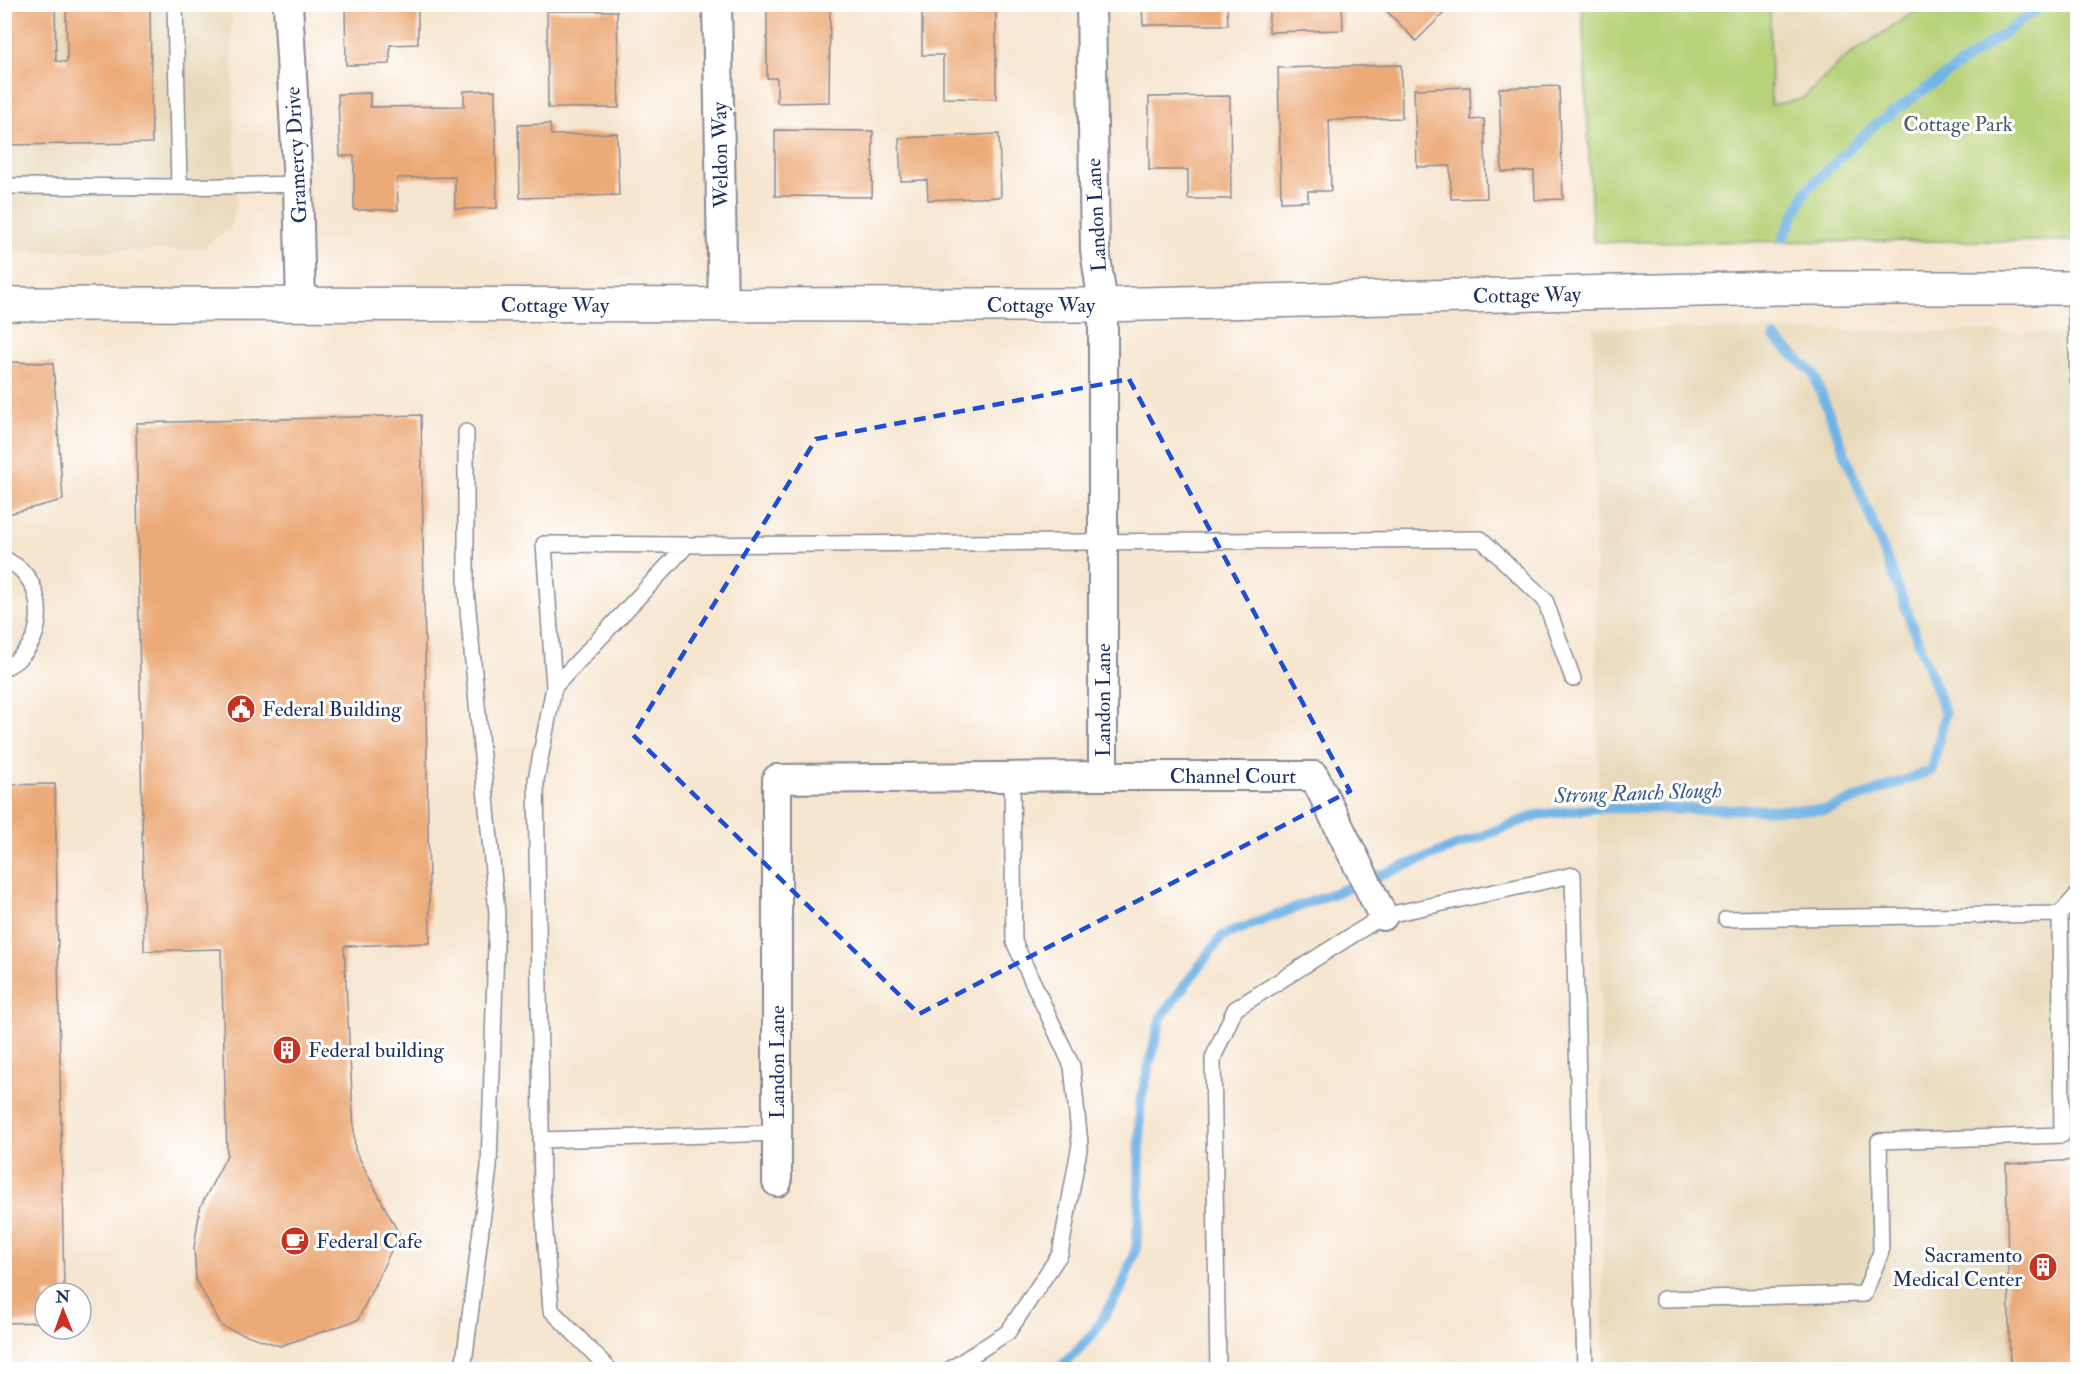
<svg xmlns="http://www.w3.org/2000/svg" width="2082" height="1374" viewBox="0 0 2082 1374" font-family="'IM FELL Double Pica',serif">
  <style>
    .built { fill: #e8d9ba }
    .green { fill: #b7d278; stroke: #69806b; stroke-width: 1.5 }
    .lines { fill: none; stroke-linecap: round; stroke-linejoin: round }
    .stream { stroke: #70b3e5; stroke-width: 10 }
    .building { fill: #ecaa78 }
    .lane-casing { stroke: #888a96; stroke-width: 18 }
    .street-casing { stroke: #888a96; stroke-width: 32 }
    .secondary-casing { stroke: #888a96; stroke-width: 36 }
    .lane { stroke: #fff; stroke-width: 15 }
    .street { stroke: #fff; stroke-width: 28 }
    .secondary { stroke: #fff; stroke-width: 33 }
    .marked { fill: none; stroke: #1d4ed8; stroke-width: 4.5; stroke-dasharray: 12 8; stroke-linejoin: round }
    .labels { text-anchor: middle; stroke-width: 6; stroke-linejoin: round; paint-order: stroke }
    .park-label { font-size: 21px; fill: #4a6066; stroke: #fff }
    .street-label { font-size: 21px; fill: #1b2f5e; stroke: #fff }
    .poi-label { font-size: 21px; fill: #1b2f5e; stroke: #fff; text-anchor: start }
    .water-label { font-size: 22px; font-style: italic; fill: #395d8d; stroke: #fff }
  </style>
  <rect width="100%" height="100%" fill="#fff"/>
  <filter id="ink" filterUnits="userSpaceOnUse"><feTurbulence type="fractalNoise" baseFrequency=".0167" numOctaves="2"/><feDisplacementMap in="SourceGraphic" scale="12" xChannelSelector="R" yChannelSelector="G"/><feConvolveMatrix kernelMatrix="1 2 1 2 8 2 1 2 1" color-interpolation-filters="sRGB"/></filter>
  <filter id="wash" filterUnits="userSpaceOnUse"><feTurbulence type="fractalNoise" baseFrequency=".008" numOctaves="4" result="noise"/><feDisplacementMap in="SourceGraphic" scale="24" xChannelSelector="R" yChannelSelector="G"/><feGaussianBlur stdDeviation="1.35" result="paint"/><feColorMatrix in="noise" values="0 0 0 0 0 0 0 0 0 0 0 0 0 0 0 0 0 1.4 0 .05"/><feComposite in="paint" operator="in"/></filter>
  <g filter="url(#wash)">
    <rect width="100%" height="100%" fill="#f6e5cf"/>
    <path class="built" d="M4,5H231L236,207L230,229L205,246L185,250L5,252Z
      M1770,5H1925L1846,57L1802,100L1770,105Z
      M1593,328L2077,333V1369H1604Z"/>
    <path class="green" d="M1582,5H1770L1771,105L1802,99L1846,57L1925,5H2077V241L1593,242Z"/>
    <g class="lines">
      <path class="stream" d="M1783,238L1807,189L1871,128L2045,4
        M1058,1370L1092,1335L1122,1287L1136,1248L1139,1215L1140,1103L1161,1017L1222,936L1537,815L1598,808L1826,810L1932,770L1945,713L1894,577L1813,373L1774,337"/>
    </g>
    <g id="blocks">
      <path class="building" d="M4,4H55L56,61L67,62L66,4H150L152,143L4,145Z
        M345,4H418V44L390,45V64L346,65Z
        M1142,4H1227L1228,25H1143Z
        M1269,4H1342L1343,30L1269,32Z
        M1380,4H1453L1416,41Z
        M922,5H996V99L943,98V55H922Z
        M767,9H830L829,102L777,103V78H767Z
        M547,11H617L619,108H548Z
        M1401,65L1402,118L1329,120L1331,191H1308V201L1281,202L1278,68Z
        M1559,86L1563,199L1535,200L1534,171L1502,172L1499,88Z
        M1470,87L1471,120L1484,119L1487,198L1451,199L1450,166L1417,167L1414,89Z
        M495,90L497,208L455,209V177L397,178L398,210H354V156H340L338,94L370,93V107L464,106V91Z
        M1230,96L1231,199H1188V170H1149V97Z
        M550,124L551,135L617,133L619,195L520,198L518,125Z
        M775,130L873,131L872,197L775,196Z
        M999,134L1001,197L928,200L927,180L901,181L899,138Z
        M4,362L53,363L63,500L4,515Z
        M421,415L430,943L344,946L355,1150L399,1234L358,1320L280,1346L222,1327L196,1280L194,1248L200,1208L227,1155L221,949L144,951L136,423Z
        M55,784L64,1293H45V1322L4,1323V785Z
        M2078,1160V1370H2010L2006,1164Z"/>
    </g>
  </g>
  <g filter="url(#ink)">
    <use href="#blocks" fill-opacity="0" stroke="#888a96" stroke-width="1.5"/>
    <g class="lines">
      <g class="lane-casing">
        <path id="lane" d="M175,4L179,187L298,184
          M4,186L179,187
          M2075,288L2078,380
          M4,558C9,562 16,565 20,569C44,591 45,635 20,657C16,662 10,665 4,668
          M554,687L544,544L687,545
          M1726,919L2060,914
          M541,1140L777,1133
          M1663,1299L1864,1294L1881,1252L1879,1141L2062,1135L2060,914L2078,894
          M463,1370L489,1167L497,913L466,589V432
          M610,1370L551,1310L542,1193L536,780L554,687L687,545L1481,539L1545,600L1573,679
          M949,1370L1008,1332L1060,1254L1080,1144L1072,1066L1014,942L1012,777
          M1218,1370L1213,1058L1235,1009L1383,916L1573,875L1585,1370"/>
      </g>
      <g class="street-casing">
        <path id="street" d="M288,4L298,184L301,305
          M717,4L723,306
          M1091,4L1095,250L1103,305V776
          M777,1182V779L1103,776H1314L1383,916"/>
      </g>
      <g class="secondary-casing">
        <path id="secondary" d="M4,304L1103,305L1779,288H2078"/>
      </g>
      <use href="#lane" class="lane"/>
      <use href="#street" class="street"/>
      <use href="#secondary" class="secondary"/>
    </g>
  </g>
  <path class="marked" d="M1129,379L1350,791L919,1014L633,735L816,439Z"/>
  <defs>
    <g id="civic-disc" transform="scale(1.5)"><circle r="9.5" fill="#c8321e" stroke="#fff"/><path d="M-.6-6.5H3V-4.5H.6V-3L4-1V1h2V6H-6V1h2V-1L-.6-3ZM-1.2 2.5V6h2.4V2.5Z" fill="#fff"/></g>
    <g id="building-disc" transform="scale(1.5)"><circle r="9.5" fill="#c8321e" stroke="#fff"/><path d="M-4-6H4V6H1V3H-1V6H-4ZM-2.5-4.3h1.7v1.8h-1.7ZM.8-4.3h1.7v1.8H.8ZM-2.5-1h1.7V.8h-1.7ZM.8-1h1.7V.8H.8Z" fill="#fff"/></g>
    <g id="cafe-disc" transform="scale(1.5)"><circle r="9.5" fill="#c8321e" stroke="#fff"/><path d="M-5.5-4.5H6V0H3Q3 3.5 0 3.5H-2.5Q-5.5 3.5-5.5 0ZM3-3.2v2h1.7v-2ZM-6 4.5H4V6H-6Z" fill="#fff"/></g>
  </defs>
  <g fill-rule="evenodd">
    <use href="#civic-disc" x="241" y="709"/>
    <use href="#building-disc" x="287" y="1050"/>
    <use href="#cafe-disc" x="295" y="1241"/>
    <use href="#building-disc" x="2043" y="1267"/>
  </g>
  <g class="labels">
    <g class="park-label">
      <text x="1958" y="131">Cottage Park</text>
    </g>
    <g class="street-label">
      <text transform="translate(296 155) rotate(-93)" y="7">Gramercy Drive</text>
      <text transform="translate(720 155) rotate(-91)" y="7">Weldon Way</text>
      <text transform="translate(1096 215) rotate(-93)" y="7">Landon Lane</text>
      <text transform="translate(1527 295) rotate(-1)" y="7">Cottage Way</text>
      <text x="555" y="312">Cottage Way</text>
      <text x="1041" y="312">Cottage Way</text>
      <text transform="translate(1103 700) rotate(-90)" y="7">Landon Lane</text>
      <text x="1233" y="783">Channel Court</text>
      <text transform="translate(777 1062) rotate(-90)" y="7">Landon Lane</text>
    </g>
    <g class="poi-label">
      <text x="262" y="716">Federal Building</text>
      <text x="308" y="1057">Federal building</text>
      <text x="316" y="1248">Federal Cafe</text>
      <text x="2022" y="1262" text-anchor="end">Sacramento<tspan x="2022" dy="24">Medical Center</tspan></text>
    </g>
    <g class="water-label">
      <text transform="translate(1638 792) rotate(-2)" y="8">Strong Ranch Slough</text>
    </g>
  </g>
  <rect width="2082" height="1374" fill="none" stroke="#fff" stroke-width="24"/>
  <g transform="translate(63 1311) rotate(359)"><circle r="28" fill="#ffffff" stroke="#a4acbf" stroke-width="1.5"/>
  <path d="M0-4.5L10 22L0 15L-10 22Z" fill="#c8321e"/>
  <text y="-9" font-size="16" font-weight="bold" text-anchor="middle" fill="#1b2f5e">N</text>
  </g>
</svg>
